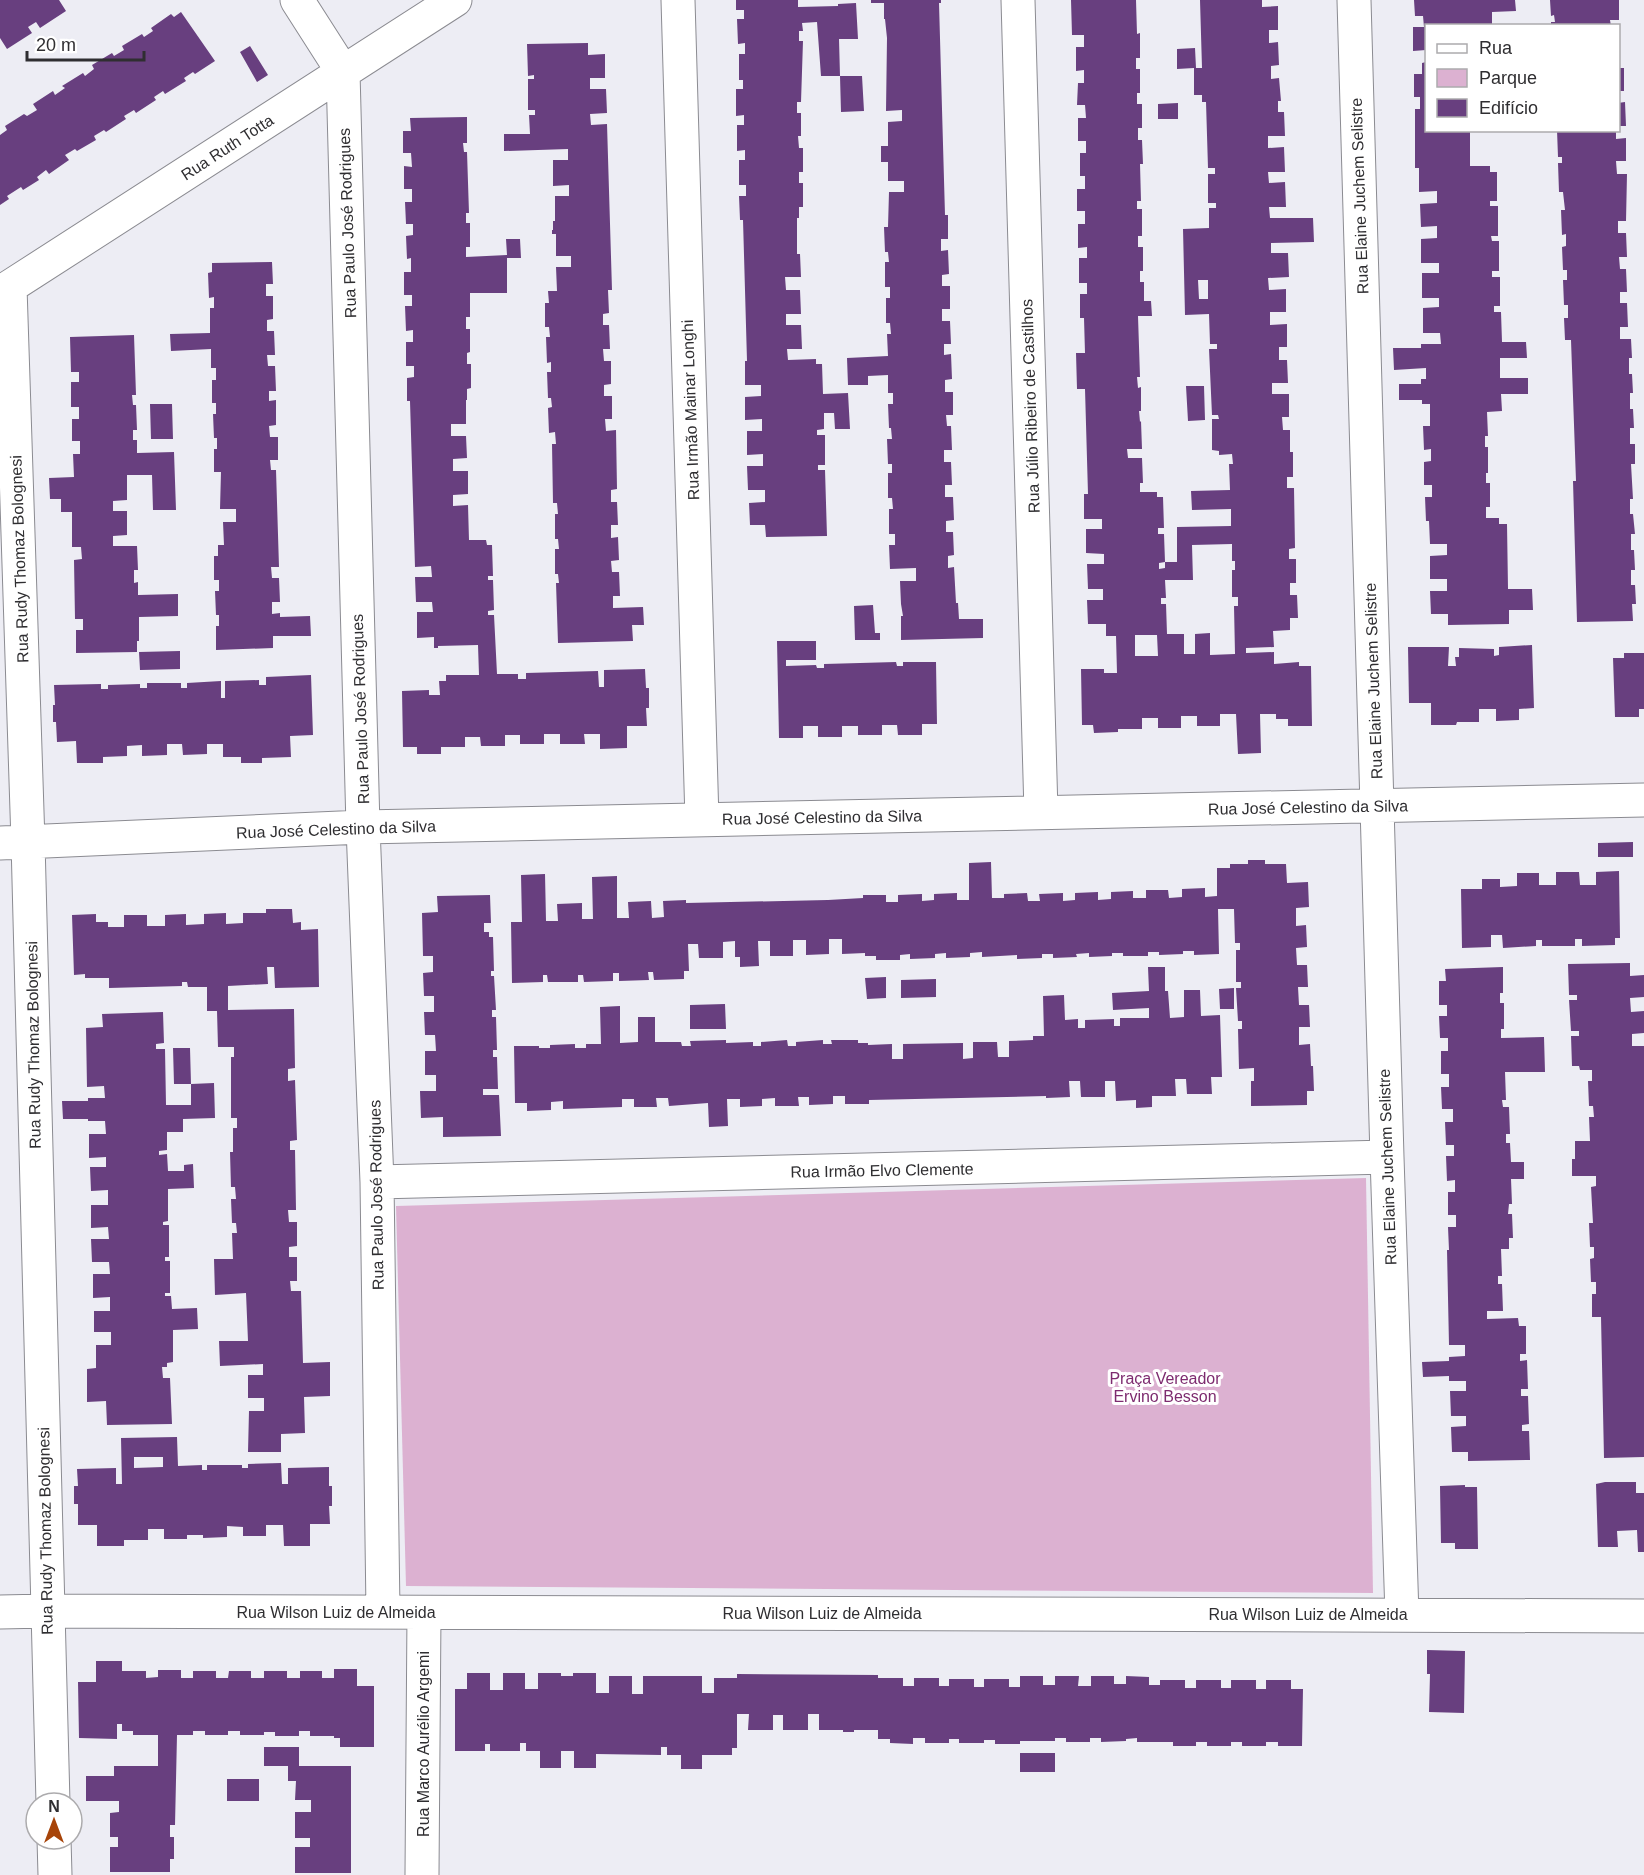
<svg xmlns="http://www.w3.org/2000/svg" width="1644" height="1875" viewBox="0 0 1644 1875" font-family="Arial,sans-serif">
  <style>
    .green { fill: #dcb1d1 }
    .building { fill: #683f7f; fill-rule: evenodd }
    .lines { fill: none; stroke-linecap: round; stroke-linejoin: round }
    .minor-casing { stroke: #8b8b91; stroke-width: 35 }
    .minor { stroke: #fff; stroke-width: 33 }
    .labels { text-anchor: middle; stroke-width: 6; stroke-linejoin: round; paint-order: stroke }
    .street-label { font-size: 16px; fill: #2f2e31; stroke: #fff }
    .park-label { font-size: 16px; fill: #7d2b6f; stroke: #fff }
  </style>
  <rect width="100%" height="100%" fill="#ededf4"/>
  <path class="green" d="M1366,1178L1373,1593L406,1586L396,1206Z"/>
  <path class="building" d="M0,0H59L66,11L40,28L36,22L28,27L32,33L7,49L0,38Z
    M736,0H798V7L838,6V4L856,3L858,39H839L840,76H821L817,22L802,23L803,31H799V41H803L801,102H797V113H801V136H798L799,148H803V172H799V183H803V207H799V218H797V254H800L801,277H785L786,290H800L801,314H786V325H801L802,349H787L788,360L816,359V364H822L823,394L848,393L850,429H835L834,413H824V429L817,430V435H825V465H818V470H825L827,536L766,537L765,525H750L749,503L765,502V490H748L747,466H763V454L747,455V431H762V419L745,420V397L761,396V385H745V361H747L744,255L743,220H740L739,196H746V185H739V160H745V150L737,151V125H744V115L736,116V89H743V80H739V54H745V43L738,44L737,19H744V10H736Z
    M871,0H941V3H939L945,215H948V239H941V251L948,250L949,274L942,275V286H950V309H942V321H950L951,344H944V355L951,354L952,379L945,380V392H953V415H946L947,426H951L952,450H944V462H951L952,485H945V497H953L954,520L946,521V532H953L954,555L948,556V568L954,567L956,603H958L959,619H983V638L901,640V616H903L901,604L900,581H916V568L890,569L889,545H895V534H889V509H893L892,498H888V473H892V464H888L887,439H892L891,428H889L888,404H893V393H888V375L868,376V385H848L847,358L888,356L887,334H891L890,323H886V298H890V287H885V262H889L888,252H885L884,227H888L889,192H904V181H888V162H881V146H888V122L902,121V110L886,111L887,38L885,19H884V3H871Z
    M1071,0H1136L1137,34L1140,33V58H1136V69H1140V93H1137V104H1142V128H1138V140H1142L1143,164H1140L1141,201H1137V209H1142V236H1138V247H1143V271H1140V282H1144V301H1151L1152,316H1138L1140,377H1137L1138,388L1141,387V411H1139L1140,422L1141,421L1142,449H1127L1128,458H1142L1143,483H1140V492H1157V497H1163L1164,528H1158V534H1164L1165,562L1159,563V569L1165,568V562H1177V527L1231,526V509L1192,510L1191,491L1230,490L1229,464H1233L1232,454L1219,455V451L1212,450V419H1219L1218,415H1212L1209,349H1217V344H1210L1209,314L1185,315L1183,229L1209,228V208H1216V203H1208V174H1215V168H1208L1206,102H1202V95H1194V68L1177,69V49L1195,48L1196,68H1194H1202L1200,0H1262V7L1278,6V30H1269V43L1278,42L1279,65L1271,66V79L1279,78L1281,101H1278V112H1284L1285,136H1268V148L1284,147L1285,172H1268L1269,183L1285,182L1286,207H1269L1270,218H1313L1314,242L1271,243V253H1288L1289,277L1268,278L1269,290L1286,289V312H1270V325L1287,324V347H1279V360H1287L1288,383H1272V394H1289V417H1282L1283,430H1290V452H1293V477H1287V488H1294L1295,548L1289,549V559H1296V583H1290V595H1297L1298,618H1290V630L1273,631L1274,647L1246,648V653L1274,652V664L1299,662V666H1311L1312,726H1288V719H1276V714H1260L1261,753L1238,754L1236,714H1220V726H1197V716H1181V728H1158V718H1142V729H1118V732L1094,733L1093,725H1082L1081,669H1104V673H1117L1116,636H1106V624H1088L1087,600H1103V589H1088L1087,564H1104V554L1086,553V529H1102V519H1084V494H1088L1085,389H1077L1076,353H1085L1084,318H1080V294H1087V283H1079V258H1087V247L1078,248V224H1085V211H1077V189H1085V176H1080V153H1086V141H1078V118H1086L1085,105H1077L1078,83H1084V70L1076,71V47H1084V35H1072ZM1198,280H1208V299H1199ZM1232,544V561H1235V570H1232V597H1238V606H1234L1235,654L1210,655V633L1195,634V654H1184V634H1167L1166,604H1161V598H1166L1165,580H1193L1192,545ZM1135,635H1157L1158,656H1135Z
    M1414,0H1515L1516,11L1492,12V25L1426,26V50L1413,51V27H1424L1423,16H1415Z
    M1550,0H1619V20H1610L1611,26H1551V22H1555L1554,15L1551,16Z
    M181,12L215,61L195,74L193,72L184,78L186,81L165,94L163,91L154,97L156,100L136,113L134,110L124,116L126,119L106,132L104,130L94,136L96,140L77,151L75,149L65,155L69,160L49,174L46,170L37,177L39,180L23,190L21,187L7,196L9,199L0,205V135L7,130L5,126L24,114L27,116L37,110L33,104L53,91L55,95L65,88L62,86L83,73L85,76L94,69L92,65L112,53L114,56L124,50L122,46L142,34L144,37L153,31L151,28L171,14L174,17Z
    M588,43V55L605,54V78H590V89H606L607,113L590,114L591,125L607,124L612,290H608L609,313L603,314V325H609L610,349H603L604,361H611V384L604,385V396H612V419H605L606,431L616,430L617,489L611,490V502H617L618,525H611V538L618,537L619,560L611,561L612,572H619L620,596H613V608L643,607L644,625H632L633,641L558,643L556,583H559L558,574H555V549H559L558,539H555V514H558L557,503H553L552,444H556L555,432L549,433L548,408L552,407L551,398H548L547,372H551V362L547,363L546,337H550L549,327H545V303H549L548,291H557L556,267H571V256H556V234H552V230H553V221H555V196H569V185L553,186V160H568V149L504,151V134H530L529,115H535V110H528V79H534V75L528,76L527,44Z
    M250,46L268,75L257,82L240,52Z
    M1426,62V130H1470V166H1490V172H1497V201H1490V206H1498V236H1491L1492,241H1499V271H1492V277H1500V306H1494V312H1501L1502,342H1526L1527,358H1500V378H1528V394H1501L1502,411L1487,412L1488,436H1485V447H1488V473H1486V483H1490V507H1486V518H1499V524H1507L1508,589H1532L1533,610H1509V624L1448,625V614H1431L1430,591H1447V579H1430V556L1447,555V544H1430L1429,521H1426L1425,497H1432V485H1424V462L1431,461V449L1424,450L1423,426H1430V404H1422V400H1399V384H1421V379H1426V368L1394,370L1393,348H1421V344H1441L1440,333H1423V308L1439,307V298H1422V273H1439V263H1421V239L1437,238V226L1421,227L1420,204L1437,203V191L1419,192V168H1415V109H1420V97H1414V74H1422V63Z
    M1618,68H1624V91H1618Z
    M840,76H862L864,111L841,112Z
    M1625,102L1626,126H1618V103Z
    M1178,103V119H1158V104Z
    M467,117V143H463L464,152H467L469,213H466V223H470V247H466V257L507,255L506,239H520L521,258H507V293H470V317H466V329H470V352L467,353V364H471V388L467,389V400H466V424H451V436H466L467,458L453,459V471H468V494L453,495V506L468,505L469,540H486L487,545H492L493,576H488V580H493L494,610L488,611V615H494L497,674H518V679H526V673L598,671L599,687H604V670L645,669L646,688H649V708H646L647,726H627V748L600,749V734H584L585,744H560V734H544V744H520V735H505V746H481L480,737H465V747H441V754H417V747H403L402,691L429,690V695H440L439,681H446V675H479L478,645L438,646V648H434V637L417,638V612H433L432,602H416L415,577H432L431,566L415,567L410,401H407V378L414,377V366H406V342H413V330L406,331L405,306H412V295H404V272H411V258L407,259L406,236L413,235V224H406L405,202H412V189H404V166L412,167L411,153H403V131H411L410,118Z
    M1557,130H1616V139L1626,138V161H1616L1617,174H1627L1626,221H1618V233H1626L1627,257H1619L1620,269H1626L1627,292H1620V303H1627L1628,327H1620V339H1631L1632,358H1629V374H1632L1633,393H1630V409H1633L1634,428H1630V444H1635V464H1631L1633,499H1630V514H1633L1635,534H1631V550H1634L1635,570H1631V585H1635L1636,604H1632L1633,621L1577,622L1573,481H1576L1571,340H1565L1564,318H1568V305H1564L1563,280H1567V270H1563L1562,247L1566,246V234L1562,235L1561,210H1565L1563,192H1559L1558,163H1562V157H1558Z
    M272,262L273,284H266V296H273V319L267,320V331H274L275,355H267L268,366H275L276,391H269V401L276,400V425L269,426L270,437H278V460H270L271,470H276L279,567H271L272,578H279L280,602H272V614L280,613V617L310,616L311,636H273V648L216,650V626H219V615H216L215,591H219V580H214V556H218V545H224L223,522H236V509H220L221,472H214V449H217V438H214L213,414H216V403H212V380H216V368H211V349L171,351L170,334L210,333V308H214V297L209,298L208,273L212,272V263Z
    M134,335L136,395H132L133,405H136L137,430H133V440H137V453L174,452L176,510H153L152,475H127V500L113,501V511H127V535L113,536V546H137L138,570H134V583L138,582V595L178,594V616L139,617V641H137V652L76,653V630H83V619H75L74,560L82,559L81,547H72V512H61V499H50L49,478L74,477L73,454H80V441H72V419H79V407H71V382H79V372H71L70,337Z
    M1186,386H1204L1205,420L1188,421Z
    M150,404H172L173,439H151Z
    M873,605L875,633H880V640H855L854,606Z
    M777,641H816V660H786V666L816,665L817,668H824V664L896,662L897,666H903V662H936L937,724H922V735H898L897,725H882V735H858V726H842V737H818V726H803V738H779Z
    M1532,645L1534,708L1519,709V720L1496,721V709H1479V722H1457L1456,725H1431V703H1409L1408,647H1449L1448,666H1456L1455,657H1459V648L1494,649V656L1499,655V647Z
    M180,651V669L140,670L139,652Z
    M1624,653H1644V709H1639V717H1615L1613,658H1624Z
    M311,675L313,735L290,736L291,757L262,758V763H241V757H223V744H207V754L183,755L182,744H167V755L142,756V745L127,746V756L103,757V763H77L76,741L57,742L56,722H53V705H55L54,685L101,684V689H108V685L140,684V688H147V683H181V688H187V683L221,681V698H225V681L259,680V685H266V677Z
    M1633,842V857H1598V843Z
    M1248,860H1265V864H1286L1287,883L1308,882L1309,907L1296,908V926L1306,925L1307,947L1296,948L1297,965H1307L1308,987H1298L1299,1005H1309L1310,1027H1299V1045L1310,1044L1311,1066H1313L1314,1091H1307V1105L1251,1106V1081H1254V1068L1239,1069L1238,1029H1242V1021H1238L1236,988H1241V982H1236V950H1240V943H1235L1234,909H1218L1219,954L1194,955V951H1183V954L1159,955V952H1148V956H1123V953H1112V956L1089,957V953L1076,954L1077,957L1053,958V954H1042V958L1017,959V955L982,957V952L970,953V957L946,958V953L935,954V958L910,959V954L900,955V960H876V956H865V953L842,954V939H829V954L806,955V940H793V956H770V941H758L759,966L740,967V957H735V941L723,942V958H699L698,944H688L689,971H684V979L654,980L653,972H648L649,980L619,981V973H613V981L584,982L583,975H578V982H548L547,975H543V982L512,983L511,922H522L521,875L545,874L546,921H558L557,904L582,903V919H593L592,877L617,876V918H629L628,902L651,901L652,918L664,917L663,901L686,900V903L828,900L863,898V895H886V902H898V895L922,894V901L934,900V894L957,893V900H969V863L991,862L992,898H1004V894L1027,893L1028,901H1040L1039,894L1063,893V901L1075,900V893L1098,892V900L1111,899V892L1133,891V898H1146V890H1168L1169,898L1182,897V889L1205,888V897L1217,896V868H1230V864H1248Z
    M1619,871L1620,938H1615V945L1582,946V939H1575V946H1542V940H1536V946L1503,948L1502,935H1491V947L1462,948L1461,889H1482V879H1500V887L1517,886V873H1539V885H1556V872H1579L1580,885H1596V872Z
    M490,895L491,923H484V932H489V937H493L494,971H491V976H494L496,1010H492V1017H496L497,1050H493V1057H497L498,1089H483V1095H499L501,1136L443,1137V1117L421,1118L420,1091H436V1075H425V1051H436L435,1035H425L424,1012H434V996H424L423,973L433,972V956H423L422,913L438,912L437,896Z
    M266,909H292L293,923L301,922V930L318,929L319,987L275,988L274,967H267L268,984L228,986V1010L294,1009L295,1068L288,1069V1081L295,1080L297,1140L290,1141V1150H295L296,1210H288L289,1222H297V1246L289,1247V1257H297V1281H290L291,1291H301L303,1363L330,1362V1396L304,1397L305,1433L281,1434V1452H248L249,1411H264V1398H248V1375H263V1364L220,1366L219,1341H248L246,1293L215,1295L214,1259H233L232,1233H237L236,1223H232L231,1199H236L235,1187H231L230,1152H233V1128H237V1118H231V1057H234V1047H218L217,1011H207V987H188L187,982H182V986L109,988V978H85V974L74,975L72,915L96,914V922H108V927H124V915H147V926H165V915L186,914V925L204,924V914L226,913V924L243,923V913H266Z
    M1630,963V976L1644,975V997L1630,998L1631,1012L1644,1011V1033L1632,1034V1046H1644V1457L1604,1458L1601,1317H1592V1294H1596V1282H1591L1590,1259L1594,1258V1247H1590L1589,1223H1593L1591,1187L1596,1186V1176H1572V1159H1575V1141H1590L1589,1117H1594L1593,1106H1589L1588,1081H1592V1070H1580L1579,1066H1572L1571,1036H1579V1031H1571L1569,1000H1577V995H1569L1568,964Z
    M1148,967H1165V991H1168L1170,1018L1184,1017V990H1200L1201,1016L1220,1015L1222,1077H1211L1212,1094H1187L1186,1079H1175L1176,1096H1152V1107L1136,1108V1100L1116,1101L1115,1081H1105V1097H1081L1080,1081H1069L1070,1097L1046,1098V1096L869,1100V1104H845V1096H833V1104L809,1105V1097H798L799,1106H775V1098L762,1099V1106L740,1107V1099H727L728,1126L709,1127L708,1103L669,1106L668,1098H656L657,1107H634V1099H622V1107L563,1109V1101L551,1102V1110L527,1111V1103H515L514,1046H539V1048H550V1045L575,1044V1048H586V1044H601L600,1007L620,1006V1043L638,1042V1017H655V1042H681L682,1046H691L690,1041L726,1040V1043L753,1042V1046H761V1042L787,1040L788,1046H796V1042L823,1040V1044H832L831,1040H858V1043H868V1045L892,1044V1059H903V1044L963,1043V1059L973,1058V1042H997L998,1057H1009V1041L1033,1040V1036H1044L1043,996L1064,995L1065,1020L1078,1019V1028H1085V1020L1114,1019V1026H1120V1018H1149V1008L1113,1010L1112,993L1149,991Z
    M1503,967V993H1500V1003H1504V1029H1501V1038L1544,1037L1545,1072H1505L1506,1100H1502L1503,1107H1509L1510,1134H1506V1143H1510L1511,1162H1524V1179H1511L1512,1204H1509L1508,1214H1512L1513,1238H1509V1249H1501L1502,1276H1498V1284H1502L1503,1311H1487V1319L1518,1318L1519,1326H1526V1354H1520V1361L1527,1360L1528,1389H1521V1396H1528L1529,1424L1522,1425V1431H1529L1530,1460L1468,1461V1452H1452L1451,1427L1466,1426V1416H1451L1450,1391H1466V1381H1449V1376L1423,1377L1422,1362L1449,1361V1357L1465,1356V1345H1449L1447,1250H1449L1448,1227H1456V1215H1448V1192H1455V1180L1447,1181L1446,1156H1454V1145H1446L1445,1122H1453V1109H1442L1441,1087H1449V1074H1441V1051H1448V1038H1440L1439,1016H1447V1005H1439V981H1446L1445,969Z
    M886,977V998L867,999L865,978Z
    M936,979V997L901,998V980Z
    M1234,988V1009H1220L1219,989Z
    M725,1004L726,1029H690V1005Z
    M163,1012L164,1043L156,1044V1049H165L166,1105H191V1084L214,1083L215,1118L183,1119V1132H167V1150L159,1151V1155L167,1154L168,1171H184V1165L193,1164L194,1188L168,1189V1221L163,1222V1225H169V1257H165V1261H170V1293H165V1296H171L172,1309L197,1308L198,1329L173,1330V1362L167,1363V1367H162L163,1378H170L172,1424L107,1425L106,1401L87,1402V1369L96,1368V1345H111V1332H94V1311H110V1297L93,1298V1274H110L109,1262H92L91,1239H109L108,1227L91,1228V1205H108V1190L91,1191L90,1167H106V1157L89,1158V1134H106L105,1121H88V1119H63L62,1101H88V1098H105L104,1086L87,1087L86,1028L103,1027L102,1014Z
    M173,1048H190L191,1084H174Z
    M177,1437L178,1466L202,1465V1470H207V1465H242V1468H248V1464L281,1463L282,1484H288V1468L329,1467V1486H332V1506H329L330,1524H310V1546H284L283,1525H266V1536H243V1527L227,1526V1537L203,1538V1535H187V1539H164V1529H148V1540H124V1546H97V1525H78V1504H74V1486H78L77,1469L116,1468V1484H122L121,1438ZM134,1457H163V1467L134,1468Z
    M1605,1482H1636V1493H1644V1552H1638L1637,1530L1617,1531L1618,1547H1598L1596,1484Z
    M1465,1485V1487H1477L1478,1549H1455V1543H1441L1440,1486Z
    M1427,1650L1465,1651L1464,1713L1429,1712L1430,1674H1427Z
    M96,1661H122V1671H146V1678L158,1677V1670H181V1678H193V1671H216V1678H228L229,1671H251V1678H264V1671H287V1678H300V1671H322V1678H334V1669H357V1686H374V1747H340V1738H334V1736H310V1731H299V1736H275V1732H264V1735H240V1731H228V1735H205V1731H193V1735H177L175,1825H170V1837H174V1859H170V1872H110V1847H118V1837H110V1813L119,1812V1801H86V1776H114V1766H158V1735H133V1731H122V1724H117V1739L79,1738L78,1682H96Z
    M467,1673H490V1690H503V1673H525V1689H538V1673H561V1676H573V1673H596V1693H609V1676H632V1694H643V1676H702V1693H714V1678H737V1674L878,1675V1678H903V1686H914V1678H939V1686H949V1679H974V1687H984V1679H1009V1687H1020V1676H1043V1685H1055V1676H1079L1078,1686H1091V1676H1114V1684H1126V1676L1149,1677V1685H1160V1680H1185V1688H1196V1680H1221V1688H1231V1680H1256V1689H1266V1680H1291V1689H1303L1302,1746H1278V1742H1266V1746H1242V1742H1231V1746H1207V1742H1196V1746H1173V1742H1137V1738L1126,1739V1741L1101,1742V1738H1090V1742H1066V1738H1055V1741H1020V1744H995V1740H984V1743H959V1739H949V1743H925V1738H913V1744L890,1743V1739H878V1730H854V1732H843V1730H819V1714H808V1730H783V1715H773V1730H748L749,1714H737V1748H732V1755H702V1769H681V1755H667V1747H661V1755L596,1754V1768H574V1751H561V1768H540V1751H526V1743H520V1751H490V1744H485V1751H455V1689H467Z
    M264,1747H299V1766H351V1873H295V1847H310V1838H295V1812H311V1800H295L296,1781H288V1766H264Z
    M1020,1753H1055V1772H1020Z
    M227,1779H259V1801H227Z"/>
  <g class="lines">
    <g class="minor-casing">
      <path id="minor" d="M297,0L343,72L363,827L377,1182L383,1611
        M678,0L702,820
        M1018,0L1041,812
        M1354,0L1387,1157L1402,1615
        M10,287L28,842L53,1803
        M0,293L455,0
        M0,843L363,827L1644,800
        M377,1182L1387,1157
        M0,1612L47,1611L1644,1616
        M54,1839L55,1875
        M422,1875L424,1613"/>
    </g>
    <use href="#minor" class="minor"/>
  </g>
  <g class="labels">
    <g class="street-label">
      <text transform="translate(227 147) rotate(-33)" y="6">Rua Ruth Totta</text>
      <text transform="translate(1359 196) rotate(-92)" y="6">Rua Elaine Juchem Selistre</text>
      <text transform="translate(347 223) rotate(-92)" y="6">Rua Paulo José Rodrigues</text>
      <text transform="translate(1030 406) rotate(-92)" y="6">Rua Júlio Ribeiro de Castilhos</text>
      <text transform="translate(690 410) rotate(-92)" y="6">Rua Irmão Mainar Longhi</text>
      <text transform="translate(19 559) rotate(-92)" y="6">Rua Rudy Thomaz Bolognesi</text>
      <text transform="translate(1373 681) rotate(-92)" y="6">Rua Elaine Juchem Selistre</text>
      <text transform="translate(360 709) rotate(-92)" y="6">Rua Paulo José Rodrigues</text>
      <text transform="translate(1308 807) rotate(-1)" y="6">Rua José Celestino da Silva</text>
      <text transform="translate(822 817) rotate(-1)" y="6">Rua José Celestino da Silva</text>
      <text transform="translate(336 829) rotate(-2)" y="6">Rua José Celestino da Silva</text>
      <text transform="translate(33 1045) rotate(-91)" y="6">Rua Rudy Thomaz Bolognesi</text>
      <text transform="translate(1387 1167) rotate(-92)" y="6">Rua Elaine Juchem Selistre</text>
      <text transform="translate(882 1170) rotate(-1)" y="6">Rua Irmão Elvo Clemente</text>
      <text transform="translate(376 1195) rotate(-91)" y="6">Rua Paulo José Rodrigues</text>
      <text transform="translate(45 1531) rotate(-91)" y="6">Rua Rudy Thomaz Bolognesi</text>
      <text x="336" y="1618">Rua Wilson Luiz de Almeida</text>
      <text x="822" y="1619">Rua Wilson Luiz de Almeida</text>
      <text x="1308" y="1620">Rua Wilson Luiz de Almeida</text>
      <text transform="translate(423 1744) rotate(-90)" y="6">Rua Marco Aurélio Argemi</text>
    </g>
    <g class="park-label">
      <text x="1165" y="1384">Praça Vereador<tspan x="1165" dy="18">Ervino Besson</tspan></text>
    </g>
  </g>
  <rect x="1425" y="24" width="195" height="108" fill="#ffffff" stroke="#acabad" stroke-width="1.5"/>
  <rect x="1437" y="44" width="30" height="9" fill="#ffffff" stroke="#acabad" stroke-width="1.5"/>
  <text x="1479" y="54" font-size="18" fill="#2f2e31">Rua</text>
  <rect x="1437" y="69" width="30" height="18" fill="#dcb1d1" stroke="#acabad" stroke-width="1.5"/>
  <text x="1479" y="84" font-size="18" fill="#2f2e31">Parque</text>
  <rect x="1437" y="99" width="30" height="18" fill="#683f7f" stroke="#acabad" stroke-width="1.5"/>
  <text x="1479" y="114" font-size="18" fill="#2f2e31">Edifício</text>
  <g transform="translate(54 1821)"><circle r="28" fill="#ffffff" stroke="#acabad" stroke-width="1.5"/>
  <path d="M0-4.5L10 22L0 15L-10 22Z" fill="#a74409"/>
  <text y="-9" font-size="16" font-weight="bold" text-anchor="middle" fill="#2f2e31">N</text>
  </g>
  <path d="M27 51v9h117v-9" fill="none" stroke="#2f2e31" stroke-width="3"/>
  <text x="36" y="51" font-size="18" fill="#2f2e31" stroke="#ffffff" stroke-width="4.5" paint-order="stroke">20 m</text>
</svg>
